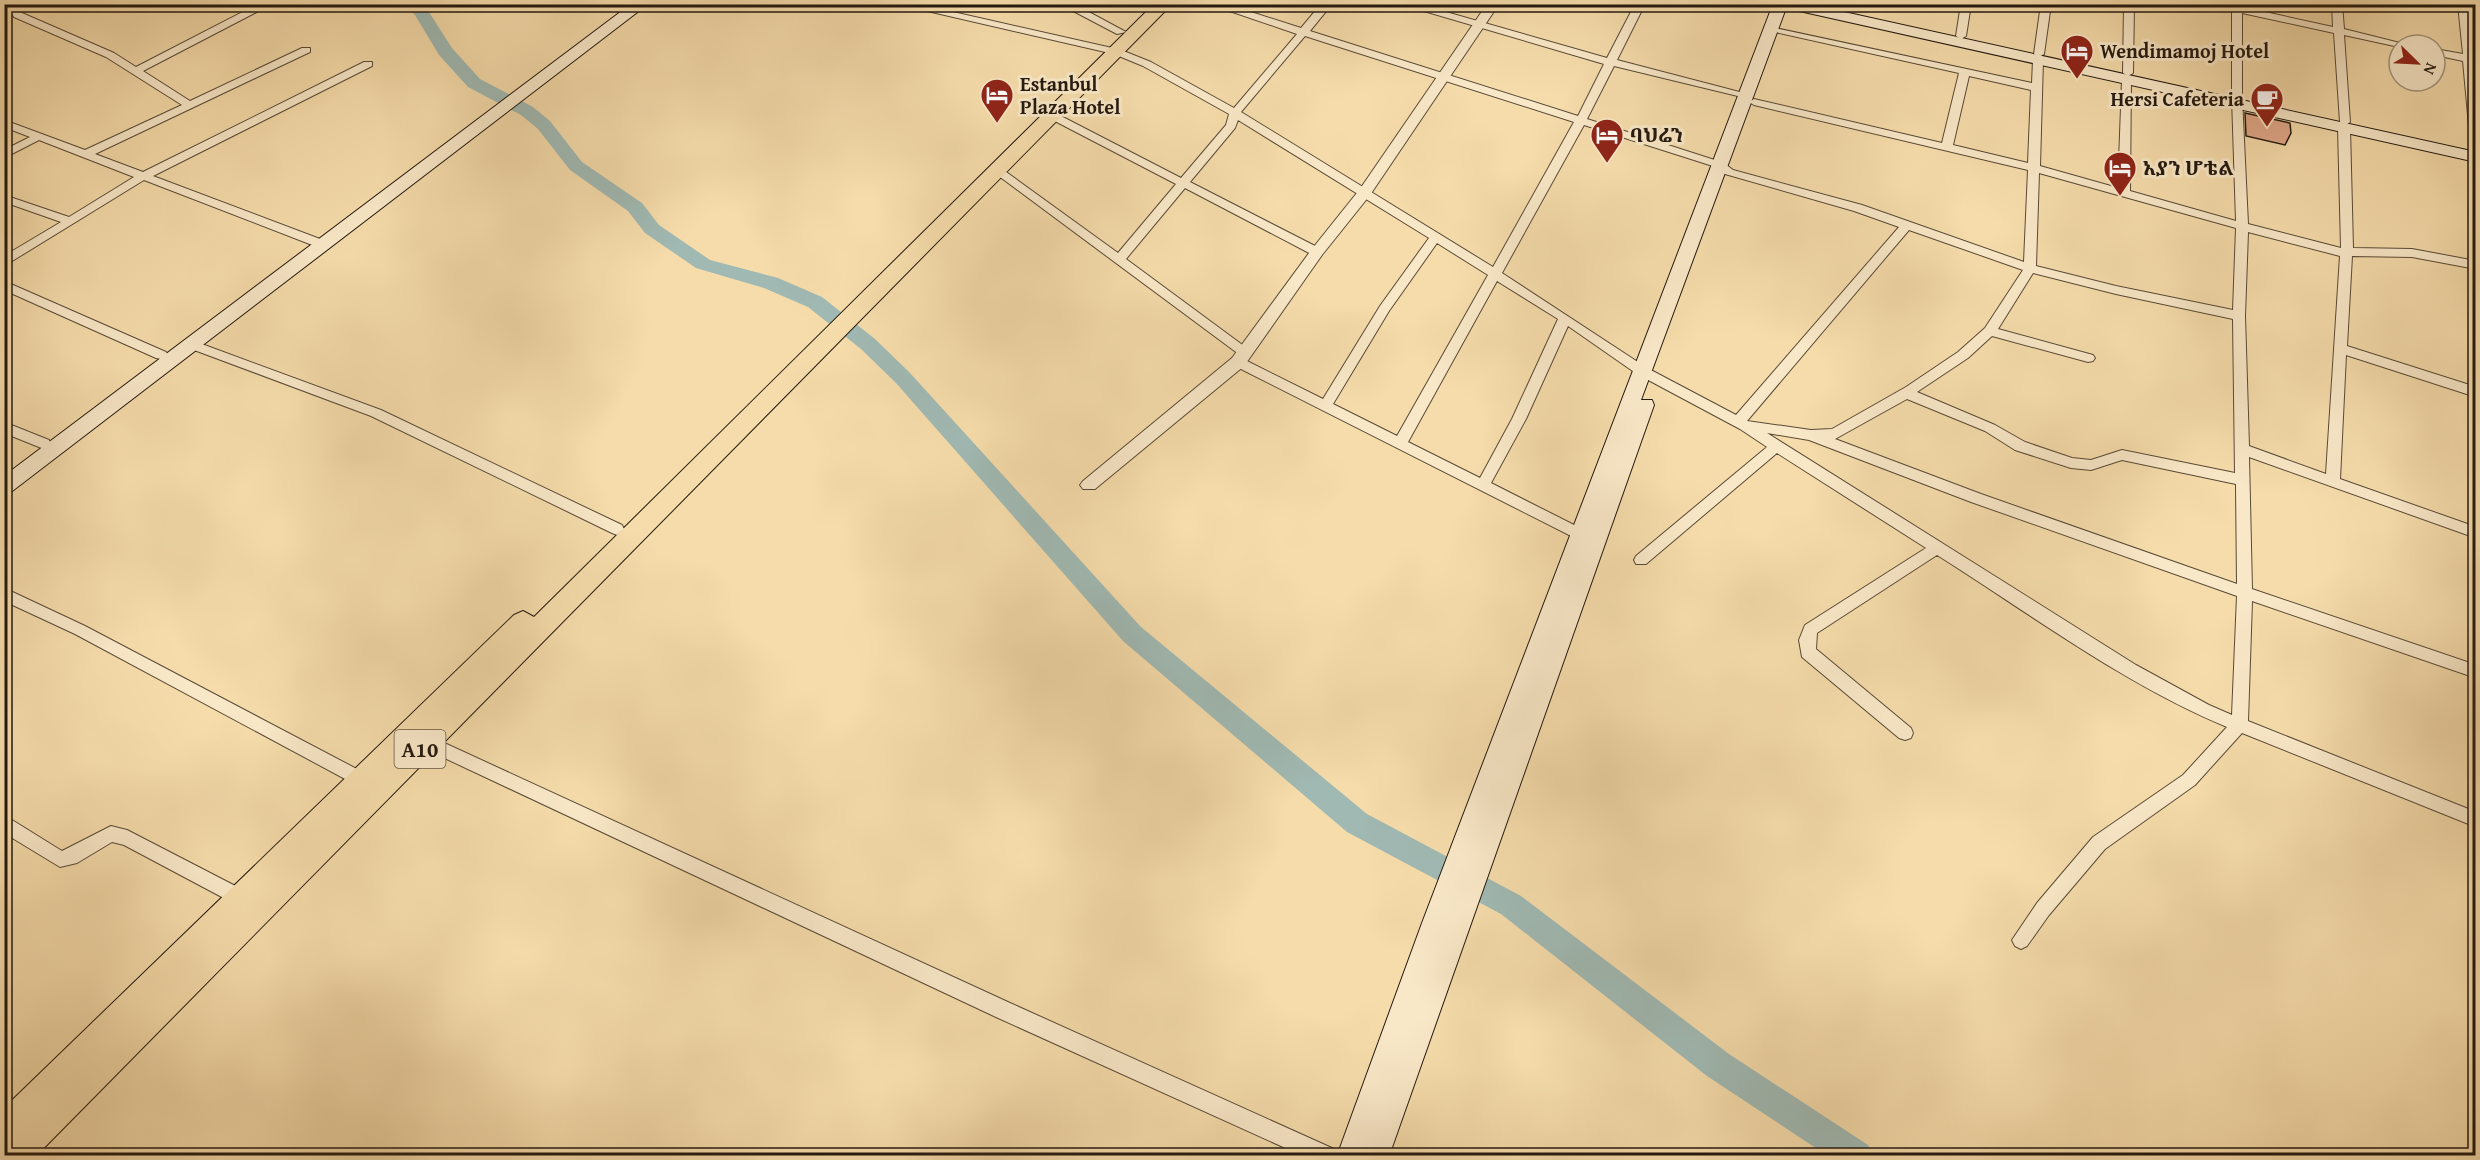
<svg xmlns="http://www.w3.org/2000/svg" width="2480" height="1160" viewBox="0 0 2480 1160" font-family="'Gentium Book Plus','Noto Serif Ethiopic',serif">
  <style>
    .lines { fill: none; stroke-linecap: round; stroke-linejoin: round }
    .river { fill: #a0b9b3; fill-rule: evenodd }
    .building { fill: #e0a789; stroke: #23190f; stroke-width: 1.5 }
    .minor-casing { stroke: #584a36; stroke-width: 2 }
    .tertiary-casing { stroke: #584a36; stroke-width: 2 }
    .secondary-casing { stroke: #23190f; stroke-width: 2 }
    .trunk-casing { stroke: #23190f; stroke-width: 2 }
    .minor { fill: #f9e8c8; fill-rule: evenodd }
    .tertiary { fill: #f9e8c8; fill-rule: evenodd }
    .secondary { fill: #f9e8c8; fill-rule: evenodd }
    .trunk { fill: #f6dcab; fill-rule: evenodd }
    .labels { text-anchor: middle; stroke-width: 6; stroke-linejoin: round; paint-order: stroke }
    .far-poi-label { font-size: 20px; font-weight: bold; fill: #23190f; stroke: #f9e8c8; text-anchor: start }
    .shield { fill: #f9e8c8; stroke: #635746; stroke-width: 1.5 }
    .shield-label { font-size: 22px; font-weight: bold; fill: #23190f }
  </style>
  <rect width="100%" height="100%" fill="#f6dcab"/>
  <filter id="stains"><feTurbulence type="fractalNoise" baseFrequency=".00333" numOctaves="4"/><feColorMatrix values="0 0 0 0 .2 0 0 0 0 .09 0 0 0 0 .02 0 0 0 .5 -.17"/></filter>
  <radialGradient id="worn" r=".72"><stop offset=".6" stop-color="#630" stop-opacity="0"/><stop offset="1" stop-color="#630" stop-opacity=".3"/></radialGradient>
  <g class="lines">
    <path class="river" d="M402,4H421L427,9L452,48L480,79L533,107L550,121L582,162L642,203L659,225L710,260L778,278L822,297L875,339L910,373L1141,627L1367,814L1521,896L1729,1054L1868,1145L1873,1156H1828L1707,1076L1501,914L1347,832L1123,641L896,383L861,349L808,307L764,288L696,268L645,233L628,211L570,170L538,129L521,115L468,87L439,55L415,15Z"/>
  </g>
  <path class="building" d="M2245,113L2290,123L2291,133L2285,145L2246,136Z"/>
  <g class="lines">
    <g class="minor-casing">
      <path id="minor" d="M15,4H26L20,11L22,13L114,53L136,67L258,4H272L143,71L190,101L302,48H310V52L95,154L143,172L364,62H372V66L153,176L328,242V248H320L144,180L4,266V256L61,222L4,202V195L69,217L134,177L39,140L4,158V150L30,137L4,127V120L85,150L182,105L106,57L14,17L10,11Z
        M897,4H918L1121,50L1151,62L1234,108L1297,34L1209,4H1226L1301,28L1321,4H1332L1310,31L1578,116L1604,64L1400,4H1418L1607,58L1635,4H1645L1617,60L1751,95L1746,98L1614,66L1587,119L1724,163L1733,170L1862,205L2024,262L2028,170L1754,105L1749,102L1754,99L1942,143L1959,73L1775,32V28L2032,83L2033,60L2038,57L2034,54L2041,4H2051L2044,54L2039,57L2043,60L2040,166L2118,188L2122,80L2131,78L2130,191L2236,221L2232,98V11L2207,4H2242V7L2333,27L2332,4H2342L2344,29L2408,45H2399V47L2344,35L2350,122L2346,125L2350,128L2353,248L2412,249L2476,261V269L2412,257L2352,256L2347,346L2476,387V397L2346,355L2340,479L2476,527V538L2249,457L2252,589L2476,665V678L2252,601L2248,721L2476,812V827L2242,733L2195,785L2105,849L2049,915L2027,946L2021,949L2015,946L2012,940L2037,903L2093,837L2183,775L2227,727C2127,686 2029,613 1937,555L1817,633L1816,649L1911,728L1913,733L1911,738L1905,740L1899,738L1802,657L1799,640L1805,625L1926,548L1777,453L1646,564H1636L1634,560L1636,556L1767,447L1740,429L1637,374L1568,326L1526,419L1491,483L1586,531L1588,535L1581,541L1233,365L1231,362L1233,359H1243L1323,399L1380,306L1429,238L1238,120L1235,128L1190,182L1321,249V255H1313L1185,188L1126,259L1252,352L1245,356L1240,355L992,171L998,168L1002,169L1118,253L1176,184L1049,118V114H1057L1181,178L1226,125L1229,114L1143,66L1114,54ZM2242,13L2334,33L2340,122L2343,125L2338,128L2341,248L2248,224L2242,98ZM1305,36L1574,122L1493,267L1241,112ZM1969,76L2031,90L2028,163L1953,145ZM1584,125L1716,167L1725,174L1854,211L1899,227L1736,415L1647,368L1502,273ZM2039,173L2236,228L2233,310L2116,286L2036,266ZM1909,230L2023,270L1985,328L1958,352L1906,387L1832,429L1811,430L1747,421ZM2248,232L2340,256L2326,474L2249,446L2245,316ZM1437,243L1488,275L1397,436L1333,404L1389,311ZM2033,273L2116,294L2233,319L2235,473L2122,450L2091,460L2072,458L2025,442L1995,425L1917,392L1968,358L1992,336L2088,362L2093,361L2095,358L2093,355L1998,329ZM1497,281L1558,319L1512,419L1480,478L1408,442ZM1907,399L1985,431L2015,450L2071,468L2091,470L2122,460L2236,484L2237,584L1981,494L1835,439ZM1767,433L1809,440L1971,502L2237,596L2232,715L2209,705L2136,665Z
        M1060,4H1074L1126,32L1117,34Z
        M1961,4H1971L1966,36L1961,39L1956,36Z
        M2124,4H2134L2133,73L2128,76L2123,73Z
        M2458,4H2468L2473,56L2476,57V140L2470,137L2463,61L2435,55V49L2463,54Z
        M4,281L166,352L168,355L161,359L156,358L4,290Z
        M191,340L381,410L622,525L624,529L617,535L612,533L371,416L186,347L185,344L186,341Z
        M4,422L49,440L51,444L44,449L4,433Z
        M4,588L85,626L372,777L374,782L372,787L366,789L360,787L75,634L4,601Z
        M427,735L1010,1003L1334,1149L1337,1156H1303L996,1017L421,747L419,742L421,737Z
        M4,815L62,851L111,826L127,830L247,892L250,898L247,904L241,906L235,904L124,845L112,842L77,863L60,867L4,833Z"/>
    </g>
    <g class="tertiary-casing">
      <path id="tertiary" d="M1487,4H1499L1370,195L1322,255L1244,366L1095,489H1083L1080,485L1083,481L1232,358L1312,249L1360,189Z"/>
    </g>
    <g class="secondary-casing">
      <path id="secondary" d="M631,4H648L11,492L4,494V476Z
        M1773,4H1808L2476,152V162L1786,8L1641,400H1652L1654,405L1389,1156H1337L1422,923Z"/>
    </g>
    <g class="trunk-casing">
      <path id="trunk" d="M1154,4H1172L36,1156H4V1108L514,615L523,611L534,617Z"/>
    </g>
    <use href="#minor" class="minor"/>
    <use href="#tertiary" class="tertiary"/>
    <use href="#secondary" class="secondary"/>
    <use href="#trunk" class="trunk"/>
  </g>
  <defs>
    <g id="hotel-pin" transform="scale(1.725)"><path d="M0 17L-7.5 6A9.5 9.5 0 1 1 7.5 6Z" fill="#8f2418" stroke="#f9e8c8"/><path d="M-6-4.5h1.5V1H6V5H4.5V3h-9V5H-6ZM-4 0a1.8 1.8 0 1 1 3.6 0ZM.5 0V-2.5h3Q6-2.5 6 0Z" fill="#fff"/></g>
    <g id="cafe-pin" transform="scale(1.725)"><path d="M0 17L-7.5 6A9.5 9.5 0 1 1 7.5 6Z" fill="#8f2418" stroke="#f9e8c8"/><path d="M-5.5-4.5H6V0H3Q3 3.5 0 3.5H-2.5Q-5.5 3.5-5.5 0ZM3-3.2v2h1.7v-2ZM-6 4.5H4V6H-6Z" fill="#fff"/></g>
  </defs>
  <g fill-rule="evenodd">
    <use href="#hotel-pin" x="2077" y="51"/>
    <use href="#hotel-pin" x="997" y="95"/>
    <use href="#cafe-pin" x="2267" y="99"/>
    <use href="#hotel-pin" x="1607" y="135"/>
    <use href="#hotel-pin" x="2120" y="168"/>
  </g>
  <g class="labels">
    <g class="far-poi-label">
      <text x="2100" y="58">Wendimamoj Hotel</text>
      <text x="1020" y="91">Estanbul<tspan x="1020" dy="23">Plaza Hotel</tspan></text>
      <text x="2244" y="106" text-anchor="end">Hersi Cafeteria</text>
      <text x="1630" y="142">ባህሬን</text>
      <text x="2143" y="175">አያን ሆቴል</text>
    </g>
    <rect class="shield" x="394.5" y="730" width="51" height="38" rx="4.5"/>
    <g class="shield-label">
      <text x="420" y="757">A10</text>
    </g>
  </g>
  <rect width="2480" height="1160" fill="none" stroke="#f6dcab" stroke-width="24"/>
  <rect x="6" y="6" width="2468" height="1148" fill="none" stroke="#23190f" stroke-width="3"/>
  <rect x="12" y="12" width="2456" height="1136" fill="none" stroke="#23190f" stroke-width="1.5"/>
  <g transform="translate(2417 63) rotate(114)"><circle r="28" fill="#f9e8c8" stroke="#a3957e" stroke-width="1.5"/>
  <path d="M0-4.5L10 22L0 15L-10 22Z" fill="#8f2418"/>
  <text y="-9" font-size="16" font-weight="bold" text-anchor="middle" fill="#23190f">N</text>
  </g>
  <rect width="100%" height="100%" filter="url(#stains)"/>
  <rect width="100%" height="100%" fill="url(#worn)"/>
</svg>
